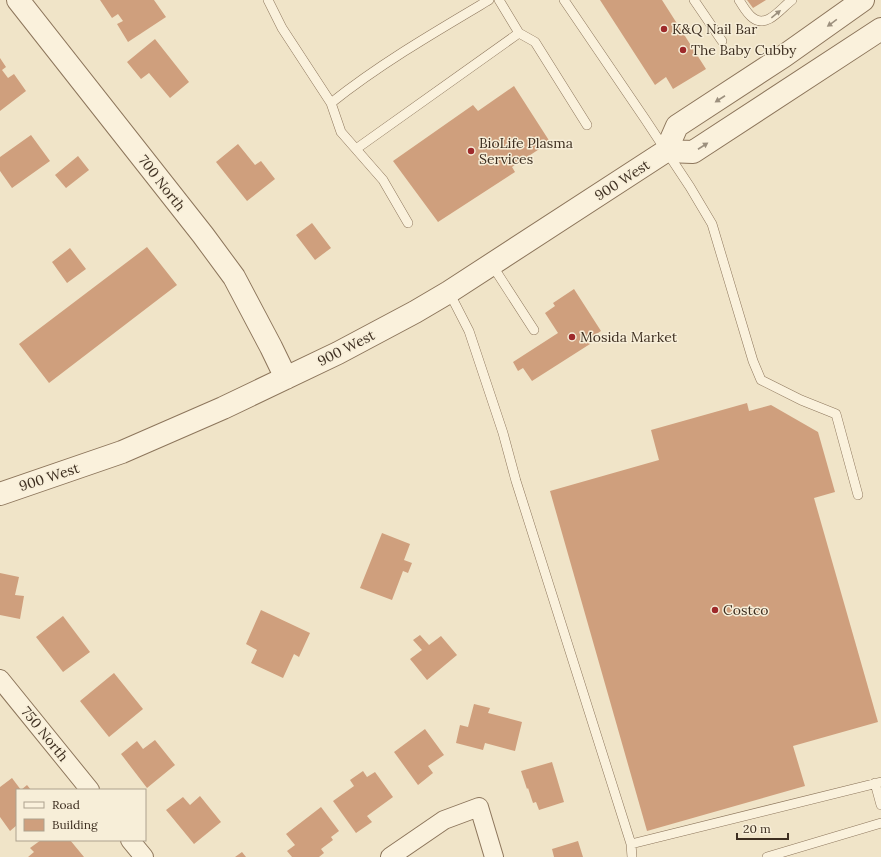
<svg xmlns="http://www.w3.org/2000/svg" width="881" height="857" viewBox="0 0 881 857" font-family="Lora,serif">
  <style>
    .building { fill: #cf9f7d }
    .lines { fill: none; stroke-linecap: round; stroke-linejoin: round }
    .service-casing { stroke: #8d765c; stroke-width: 10 }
    .minor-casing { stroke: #8d765c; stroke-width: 20 }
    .tertiary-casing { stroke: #8d765c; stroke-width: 24 }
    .service { stroke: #faf1dc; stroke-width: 9 }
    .minor { stroke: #faf1dc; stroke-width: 18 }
    .tertiary { stroke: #faf1dc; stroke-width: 22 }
    .oneway { fill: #9c907e }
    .poi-dot { fill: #9e2a2b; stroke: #f7eed8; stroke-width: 1.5 }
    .labels { text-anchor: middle; stroke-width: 3; stroke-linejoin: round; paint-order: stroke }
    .poi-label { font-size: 14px; fill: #3d2e20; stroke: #f7eed8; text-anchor: start }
    .street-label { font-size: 14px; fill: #3d2e20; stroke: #f7eed8 }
  </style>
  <rect width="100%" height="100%" fill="#f0e4c8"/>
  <path class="building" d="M100,0H154L166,17L128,42L117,24L123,21L118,14L112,18Z
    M600,0H662L706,69L673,89L666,77L655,85Z
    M747,0H766L753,8Z
    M155,39L189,82L170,98L149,73L141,79L127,62Z
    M0,58L6,67L2,70L8,78L14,74L26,91L0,111Z
    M514,86L550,142L512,167L515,172L438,222L393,161L473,105L478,111Z
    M31,135L50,161L12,188L0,171V157Z
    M238,144L255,165L261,161L275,179L247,201L216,162Z
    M78,156L89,170L66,188L55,175Z
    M312,223L331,248L315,260L296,235Z
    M147,247L177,285L49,383L19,344Z
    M70,248L86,269L67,283L52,262Z
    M574,289L601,331L587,340L590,344L532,381L523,368L518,371L513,362L558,333L545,313L555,306L553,303Z
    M747,403L749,411L771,405L818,432L835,492L814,498L878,722L793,746L805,786L647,831L550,491L659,460L651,430Z
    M382,533L410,544L404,560L412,563L408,573L403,571L392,600L360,588Z
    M0,573L19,577L15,595L24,596L20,619L0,615Z
    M261,610L310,633L299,657L294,654L283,678L251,663L257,650L246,644Z
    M63,616L90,652L63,672L36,637Z
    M420,635L429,645L441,636L457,655L427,680L410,659L422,650L413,640Z
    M114,673L143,709L109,737L80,701Z
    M474,704L490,708L488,713L522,722L515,751L485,743L483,750L456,743L460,725L468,727Z
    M425,729L444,755L428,766L433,773L418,785L394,752Z
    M155,740L175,765L147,788L121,754L137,741L143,749Z
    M552,762L564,802L539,810L536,802L533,803L528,788L527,789L521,771Z
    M363,771L367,777L375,772L393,797L367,816L372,822L356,833L333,801L354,786L350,780Z
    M12,778L21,790L27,785L31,790H17V825L10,831L0,817V787Z
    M200,796L221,822L194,844L166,810L183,797L190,805Z
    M321,807L339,831L331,837L333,840L321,849L324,853L319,857H292L287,851L295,845L286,834Z
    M41,840H70L84,857H28L34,852L30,848Z
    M578,841L583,857H554L552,849Z
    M242,852L246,857H235Z"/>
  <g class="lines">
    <g class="service-casing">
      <path id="service" d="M268,0L282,28L331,103
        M499,0L519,33
        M564,0L645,119L690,187L712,224L753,361L761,380L801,400L836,414L858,495
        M694,0L722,41
        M739,0C743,6 747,14 753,18C767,29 782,7 792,0
        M356,149L519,33L535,42L587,125
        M408,223L383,180L341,132L331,103C380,64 435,32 489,0
        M492,265L534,330
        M449,292L469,331L503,433L516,481L631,844L881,782
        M875,783L881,805
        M631,844L632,857
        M767,857L881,823"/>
    </g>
    <g class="minor-casing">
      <path id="minor" d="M0,679L90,790
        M130,840L144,857
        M390,857L444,820L479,807L494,857"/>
    </g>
    <g class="tertiary-casing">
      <path id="tertiary" d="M18,0L203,235L234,277L271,347L286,378
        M666,151L693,152L881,29
        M0,494L122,452L223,408L338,353L415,312L449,292L666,151L677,126L784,56L863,0"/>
    </g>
    <use href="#service" class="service"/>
    <use href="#minor" class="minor"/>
    <use href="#tertiary" class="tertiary"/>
  </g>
  <defs><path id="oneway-solid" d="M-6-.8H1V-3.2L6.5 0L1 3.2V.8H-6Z"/></defs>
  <g class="oneway">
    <use href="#oneway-solid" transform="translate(776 14) rotate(-39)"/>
    <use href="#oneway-solid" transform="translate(832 23) rotate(144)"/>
    <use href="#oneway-solid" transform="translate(720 99) rotate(147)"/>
    <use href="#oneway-solid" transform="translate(703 146) rotate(-33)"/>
  </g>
  <g class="poi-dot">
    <circle cx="664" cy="29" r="4"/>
    <circle cx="683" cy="50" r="4"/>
    <circle cx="471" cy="151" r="4"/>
    <circle cx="572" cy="337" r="4"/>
    <circle cx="715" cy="610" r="4"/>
  </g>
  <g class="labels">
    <g class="poi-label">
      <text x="672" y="34">K&amp;Q Nail Bar</text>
      <text x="691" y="55">The Baby Cubby</text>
      <text x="479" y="148">BioLife Plasma<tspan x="479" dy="16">Services</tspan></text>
      <text x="580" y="342">Mosida Market</text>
      <text x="723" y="615">Costco</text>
    </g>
    <g class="street-label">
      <text transform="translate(622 180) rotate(-33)" y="5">900 West</text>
      <text transform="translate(162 183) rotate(52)" y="5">700 North</text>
      <text transform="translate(346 348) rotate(-27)" y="5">900 West</text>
      <text transform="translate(49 477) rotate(-18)" y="5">900 West</text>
      <text transform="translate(45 734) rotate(51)" y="5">750 North</text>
    </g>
  </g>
  <rect x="16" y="789" width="130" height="52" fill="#f7eed8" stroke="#ada18e"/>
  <rect x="24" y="802" width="20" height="6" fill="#faf1dc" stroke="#ada18e"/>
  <text x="52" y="809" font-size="12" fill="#3d2e20">Road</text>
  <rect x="24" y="819" width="20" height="12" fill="#cf9f7d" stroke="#ada18e"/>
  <text x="52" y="829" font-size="12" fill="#3d2e20">Building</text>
  <path d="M737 833v6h51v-6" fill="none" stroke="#3d2e20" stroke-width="2"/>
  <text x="743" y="833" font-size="12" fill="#3d2e20" stroke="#f7eed8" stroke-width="3" paint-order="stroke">20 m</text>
</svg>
